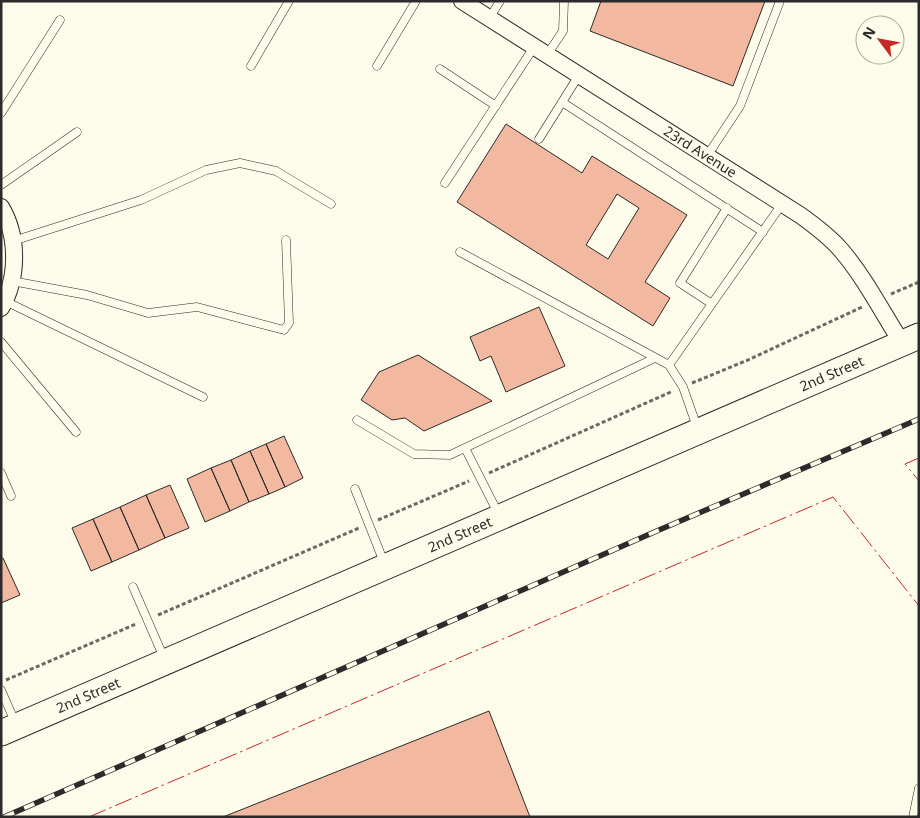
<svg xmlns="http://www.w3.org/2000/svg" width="920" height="818" viewBox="0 0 920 818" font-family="'Noto Sans',sans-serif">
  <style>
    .building { fill: #f2b8a0; stroke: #2b2b2b; fill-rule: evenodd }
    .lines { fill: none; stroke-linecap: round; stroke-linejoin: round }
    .service-casing { stroke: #2b2b2b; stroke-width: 9 }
    .minor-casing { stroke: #2b2b2b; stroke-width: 18 }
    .primary-casing { stroke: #2b2b2b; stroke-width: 27 }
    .path { stroke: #6a6964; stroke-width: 3; stroke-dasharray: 4 2.5; stroke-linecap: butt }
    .service { stroke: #fdfbea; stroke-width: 8 }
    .minor { stroke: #fdfbea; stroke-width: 16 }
    .primary { stroke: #fdfbea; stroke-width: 25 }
    .rail-casing { stroke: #2b2b2b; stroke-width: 5.5 }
    .rail { stroke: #fdfbea; stroke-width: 4; stroke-dasharray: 11; stroke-linecap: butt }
    .power { stroke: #c62828; stroke-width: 1; stroke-dasharray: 18 4 2.5 4; stroke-linecap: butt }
    .labels { text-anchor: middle; stroke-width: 4; stroke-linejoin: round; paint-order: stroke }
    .street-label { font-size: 14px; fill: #2b2b2b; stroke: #fdfbea }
  </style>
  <rect width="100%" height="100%" fill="#fdfbea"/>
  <path class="building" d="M601,1H765L733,86L590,31Z
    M506,124L582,173L592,156L687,215L645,282L670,298L653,326L457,202ZM617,194L639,208L608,259L586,245Z
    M539,307L565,366L506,392L491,356L480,361L470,337Z
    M418,355L492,401L424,431L405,418L392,420L361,400L379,372Z
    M284,436L303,478L285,487L266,444Z
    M266,444L285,487L269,494L250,451Z
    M250,451L269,494L249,502L231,460Z
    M231,460L249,502L230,511L211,468Z
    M211,468L230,511L205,522L187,479Z
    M170,485L189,528L165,538L146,495Z
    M146,495L165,538L139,550L120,507Z
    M120,507L139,550L112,562L93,519Z
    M93,519L112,562L91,571L72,528Z
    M3,558L20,595L1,603V559Z
    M489,711L530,817H223Z"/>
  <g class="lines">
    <g class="service-casing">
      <path id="service" d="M489,19L500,1
        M547,55L563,31L564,1
        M251,66L289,1
        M377,66L416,1
        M440,69L496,106
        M562,102L763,232
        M1,113L60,20
        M539,139L579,75
        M707,156L740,106L780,1
        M445,183L534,47
        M1,185L77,132
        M13,241L141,200L206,170L240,163L276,171L331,204
        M460,252L669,365
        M12,281L87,295L148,313L197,307L284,330L289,323L286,240
        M5,301L203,397
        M712,304L680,283L727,208
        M1,342L76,432
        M357,420L414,454L450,455L655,358
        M697,427L683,387L669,365L782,204
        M465,448L499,515
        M1,473L11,496
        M355,489L385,565
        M133,587L164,658
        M1,690L16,724
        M913,817L919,788"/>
    </g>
    <g class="minor-casing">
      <g id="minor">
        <path id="s1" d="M462,1L800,215C814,225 829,236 841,250C865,278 882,312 902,343"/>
        <path d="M1,207C19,237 18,279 1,308"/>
      </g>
    </g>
    <g class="primary-casing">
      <g id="primary">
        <path id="s2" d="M1,733L919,336"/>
      </g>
    </g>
    <path class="path" d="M891,294L919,282
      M692,383L748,360L862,307
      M489,473L673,391
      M378,520L469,481
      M158,615L359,528
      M6,680L136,624"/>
    <use href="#service" class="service"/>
    <use href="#minor" class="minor"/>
    <use href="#primary" class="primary"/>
    <g class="rail-casing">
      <path id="rail" d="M4,817L659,530L919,419"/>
    </g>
    <use href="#rail" class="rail"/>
    <path class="power" d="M919,458L905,464L919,481
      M89,817L833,497L919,606"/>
  </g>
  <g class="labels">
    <g class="street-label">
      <text dy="5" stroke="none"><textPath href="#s1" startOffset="282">23rd Avenue</textPath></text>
      <text dy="5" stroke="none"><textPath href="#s2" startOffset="905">2nd Street</textPath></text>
      <text dy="5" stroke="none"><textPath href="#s2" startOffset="500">2nd Street</textPath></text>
      <text dy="5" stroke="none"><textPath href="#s2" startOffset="95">2nd Street</textPath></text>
    </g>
  </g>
  <rect width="920" height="818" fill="none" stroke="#2b2b2b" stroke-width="5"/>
  <g transform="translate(880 40) rotate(302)"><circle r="24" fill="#fdfbea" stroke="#a9a89e"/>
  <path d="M0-4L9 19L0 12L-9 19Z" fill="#c62828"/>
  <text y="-8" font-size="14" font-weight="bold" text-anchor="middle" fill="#2b2b2b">N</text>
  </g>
</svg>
